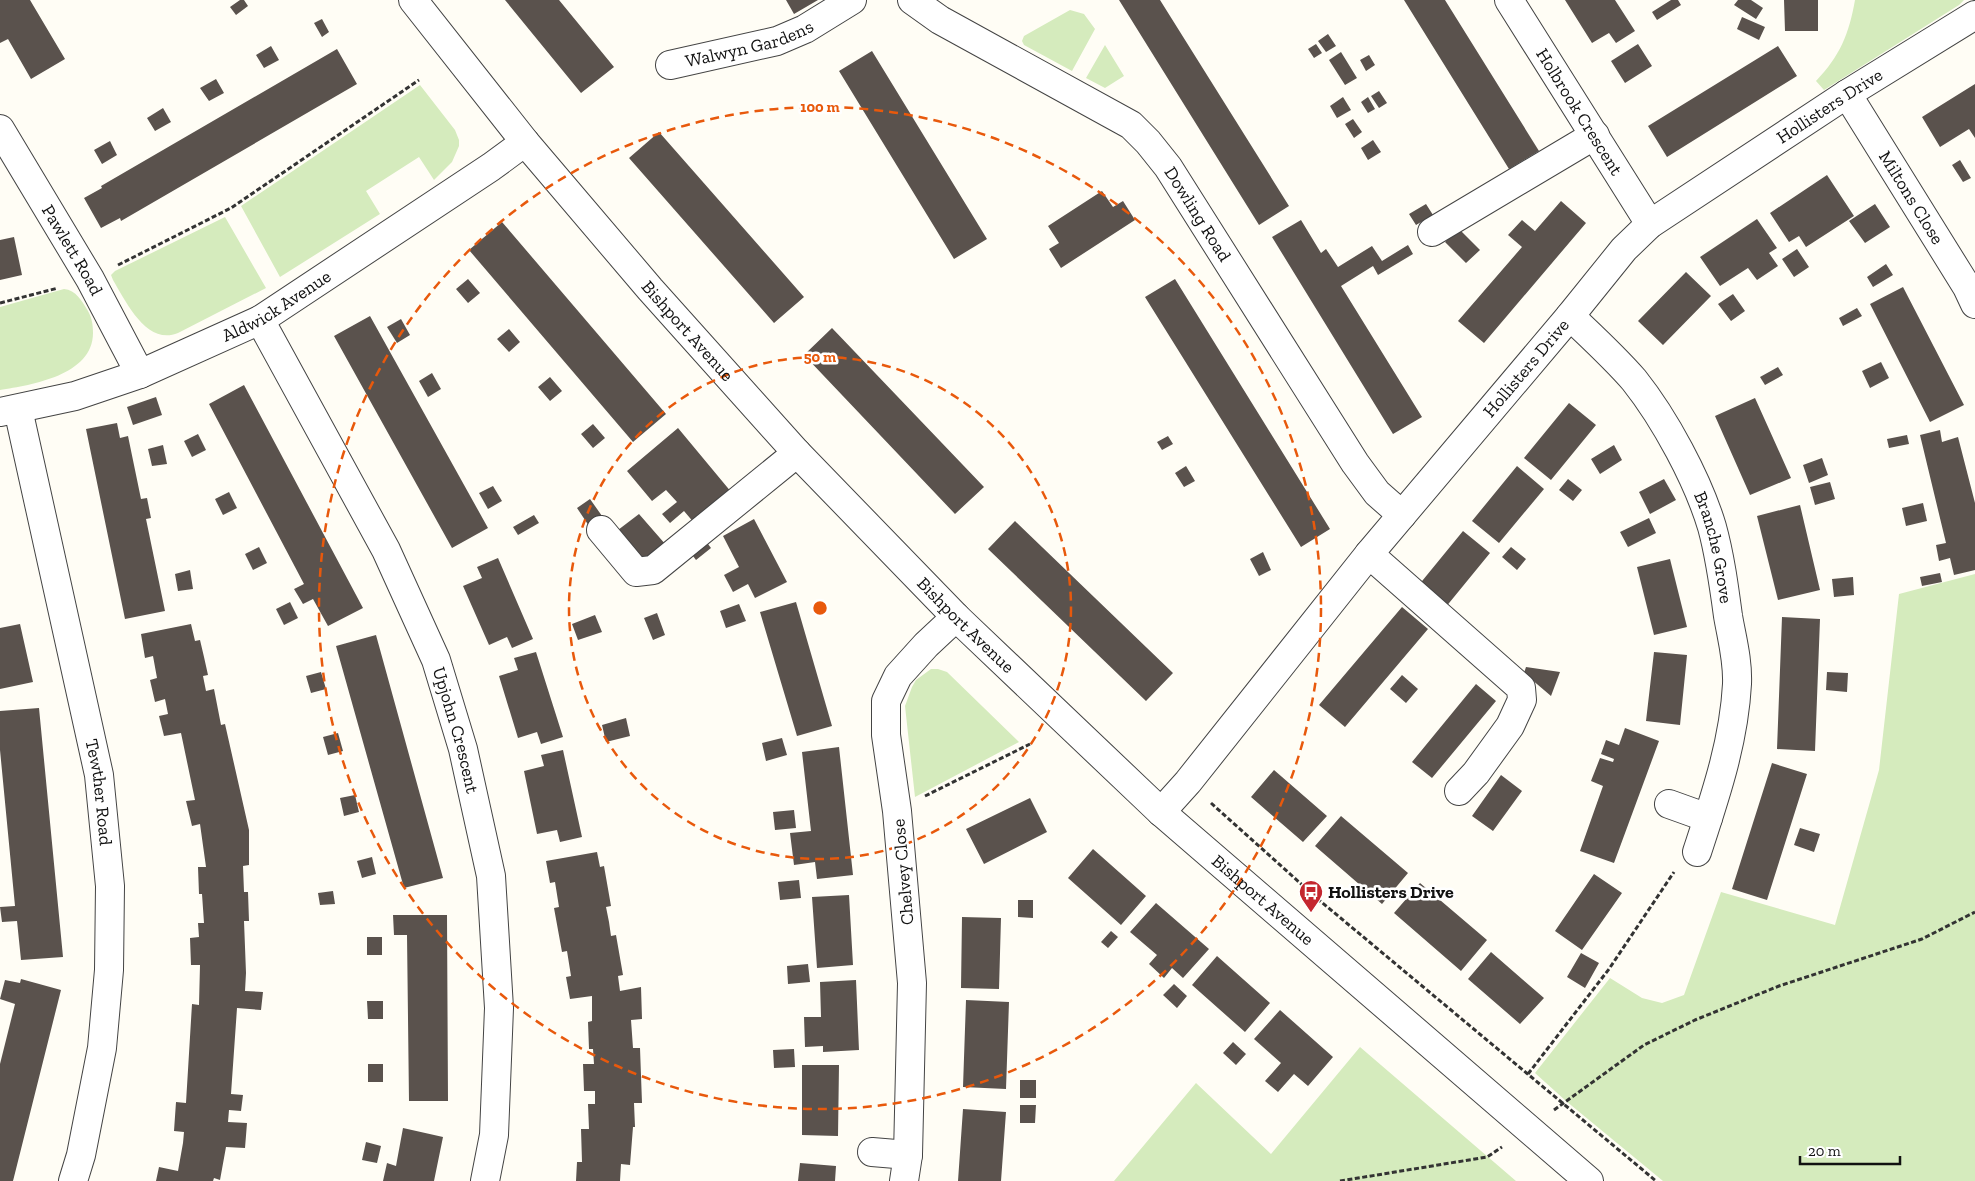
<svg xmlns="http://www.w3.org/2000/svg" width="1975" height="1181" viewBox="0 0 1975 1181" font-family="'Zilla Slab',serif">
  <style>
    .grass { fill: #d5ebbd }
    .building { fill: #5a524d }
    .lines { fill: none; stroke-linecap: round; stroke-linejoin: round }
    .minor-casing { stroke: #444; stroke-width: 30 }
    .path { stroke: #333; stroke-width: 3; stroke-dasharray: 5 2.5; stroke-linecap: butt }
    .minor { stroke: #fff; stroke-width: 28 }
    .ring { fill: none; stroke: #e8590c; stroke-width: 2.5; stroke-dasharray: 9 6 }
    .labels { text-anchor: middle; stroke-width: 5; stroke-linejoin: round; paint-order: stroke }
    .street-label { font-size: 18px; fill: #111; stroke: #fff }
    .poi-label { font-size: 18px; font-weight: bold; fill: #111; stroke: #fff; text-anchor: start }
    .centre { fill: #e8590c; stroke: #fff; stroke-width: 2.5 }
    .ring-label { font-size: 15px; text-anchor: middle; font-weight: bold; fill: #e8590c; stroke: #fff; stroke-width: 5; stroke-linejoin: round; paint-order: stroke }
  </style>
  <rect width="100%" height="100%" fill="#fffdf5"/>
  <path class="grass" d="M1855,0H1964L1959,5L1824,90L1816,81C1840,56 1849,34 1855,0Z
    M1070,10L1084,14L1095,29L1072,71L1024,45L1022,41L1024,36Z
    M1105,45L1124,76L1105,88L1086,78Z
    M420,85L455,130L459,140V146L452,162L434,180L419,157L366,191L380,214L280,277L241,206Z
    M225,217L266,288L178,333C147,346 126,302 113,280L111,275L115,271Z
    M64,289C76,290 82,301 88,311C92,318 93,325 93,333C93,375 32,385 0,390V307Z
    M1975,574V1181H1663L1566,1101L1535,1073L1610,978L1642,998L1662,1003L1684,995L1721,892L1835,925L1879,770L1899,594Z
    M931,669H938L947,672L1019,742L915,797L905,706L912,687L916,680Z
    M1360,1047L1516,1181H1114L1196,1083L1271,1154Z"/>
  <path class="building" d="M0,0H30L65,59L31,79L8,39L0,43Z
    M240,0H244L248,6L236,15L230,7Z
    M505,0H559L614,67L581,93Z
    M786,0H818L794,14Z
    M1119,0H1160L1289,206L1259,225Z
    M1404,0H1445L1539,151L1509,169Z
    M1565,0H1615L1635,31L1616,43L1609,33L1592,43Z
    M1671,0H1678L1681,5L1657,20L1652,12Z
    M1738,0H1751L1763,8L1756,19L1734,5Z
    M1784,0H1818V31H1785Z
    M1742,17L1765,27L1759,40L1737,29Z
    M322,19L329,32L322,37L314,23Z
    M1328,34L1336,46L1326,52L1318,41Z
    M1316,44L1322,53L1314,58L1308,49Z
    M1638,44L1652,66L1625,83L1611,61Z
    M271,46L279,60L264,68L256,55Z
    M1778,46L1797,76L1667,157L1648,126Z
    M337,49L357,84L121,221L120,218L101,228L84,198L102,188L101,186Z
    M872,51L987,239L954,259L839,71Z
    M1341,52L1357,78L1345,85L1329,60Z
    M1369,55L1375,65L1366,71L1360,60Z
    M216,79L224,93L209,101L200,88Z
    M1975,84V138L1969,129L1940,147L1922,117Z
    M1379,91L1387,103L1379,108L1371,96Z
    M1343,97L1351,110L1337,118L1330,106Z
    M1368,97L1375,109L1368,113L1361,102Z
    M163,108L171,122L155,131L147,118Z
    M1353,119L1362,132L1354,138L1345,124Z
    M659,132L804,297L774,323L629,158Z
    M1373,140L1381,152L1368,160L1361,148Z
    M110,141L117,155L102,164L94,150Z
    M1960,160L1971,178L1963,182L1952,165Z
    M1827,175L1854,216L1806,247L1799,236L1789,242L1770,213Z
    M1102,191L1113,207L1123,201L1135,220L1061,268L1049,249L1059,243L1048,226Z
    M1561,201L1586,223L1484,343L1458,321L1522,247L1508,235L1522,220L1535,231Z
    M1426,204L1433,215L1416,225L1409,214Z
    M1875,204L1890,227L1865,243L1849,221Z
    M1757,219L1777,248L1769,253L1778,266L1757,280L1748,268L1720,286L1700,257Z
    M1301,220L1321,253L1326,249L1338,267L1372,246L1382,261L1408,245L1413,254L1378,275L1373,266L1341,286L1422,417L1393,434L1272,237Z
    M502,222L666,414L633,442L469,250Z
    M1459,229L1480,250L1466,263L1445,242Z
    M14,237L22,275L0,280V240Z
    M1797,249L1809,267L1794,277L1782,259Z
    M1886,264L1893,275L1873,287L1867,277Z
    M1686,272L1711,296L1663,345L1638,321Z
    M468,279L480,293L468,303L456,289Z
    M1175,279L1330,529L1301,547L1145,297Z
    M1903,287L1964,405L1930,422L1870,304Z
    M1733,294L1745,311L1731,321L1718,304Z
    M1857,308L1862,316L1843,326L1839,318Z
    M370,316L488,528L452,548L334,336Z
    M401,319L410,335L397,343L387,327Z
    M832,328L984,487L955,514L804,355Z
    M509,329L520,342L509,352L497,339Z
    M1881,362L1889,378L1870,388L1862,371Z
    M1778,367L1783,375L1765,385L1760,377Z
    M432,373L441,389L428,397L419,381Z
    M550,377L562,391L550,401L538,387Z
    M244,385L363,608L328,626L313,599L303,604L294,589L304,584L209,404Z
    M156,397L162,415L133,425L127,407Z
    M1755,398L1791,478L1750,495L1715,416Z
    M1569,403L1596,425L1551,480L1524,458Z
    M117,423L120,438L128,436L141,499L147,498L151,518L146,519L165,611L125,619L86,429Z
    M593,424L605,438L593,448L581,434Z
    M678,428L732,493L695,524L684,511L670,523L662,514L677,502L666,490L652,501L627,471Z
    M1940,430L1942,442L1958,437L1975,503V570L1954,575L1950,558L1939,561L1936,545L1946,543L1920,435Z
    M198,434L206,450L192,457L184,441Z
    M1907,435L1909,444L1889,448L1887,439Z
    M1168,436L1173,444L1162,450L1157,442Z
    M163,445L167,464L152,466L148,449Z
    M1614,445L1622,460L1600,474L1591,459Z
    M1822,458L1828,475L1809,483L1803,465Z
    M1186,466L1195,481L1184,487L1175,473Z
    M1517,466L1544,489L1499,543L1472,521Z
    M1568,479L1582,490L1573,501L1559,490Z
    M1664,479L1676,500L1650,514L1639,492Z
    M1830,482L1835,499L1815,505L1810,487Z
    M493,486L502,501L488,509L479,493Z
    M229,492L237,508L223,515L215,499Z
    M590,499L607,523L593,532L577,508Z
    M1923,503L1927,521L1906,526L1902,508Z
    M1800,505L1820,590L1778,600L1757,516Z
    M639,514L666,545L642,562L618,530Z
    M534,515L539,523L518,535L513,527Z
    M1649,518L1656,533L1628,547L1620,532Z
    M754,519L787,582L755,598L748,584L733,592L724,575L739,567L723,536Z
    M1015,521L1173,673L1146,701L988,549Z
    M1463,531L1490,553L1445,608L1418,586Z
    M705,540L711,548L696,560L690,552Z
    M259,547L267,563L253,570L245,554Z
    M1511,547L1526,559L1517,570L1502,557Z
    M1263,552L1271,570L1259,576L1250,559Z
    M498,558L533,639L512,648L507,637L489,645L463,586L482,578L477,567Z
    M1670,559L1687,627L1654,635L1637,567Z
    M190,570L193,589L178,591L175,574Z
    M1940,573L1942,582L1922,586L1920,577Z
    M1853,577L1854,595L1834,597L1832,579Z
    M290,602L298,618L284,625L276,609Z
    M796,602L832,726L797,736L760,612Z
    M739,604L746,621L726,628L720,611Z
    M1402,607L1428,629L1345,727L1319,705Z
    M657,613L665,635L653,640L644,618Z
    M595,615L602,632L578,640L572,624Z
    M1782,617L1820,619L1815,751L1777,749Z
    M20,624L33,682L0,689V628Z
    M191,624L195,641L200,640L204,657L208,675L203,676L206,691L214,689L221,725L225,724L249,830V865L243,866L244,892H248L249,921H244L246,973L245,991L263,992L261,1010L237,1008L231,1094L243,1095L241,1111L229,1110L228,1122L247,1123L245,1148L226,1147L220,1180L214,1178L213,1181H156L159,1167L178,1171L183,1143L184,1132L174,1131L176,1102L186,1103L192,1004L199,1005L200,965H191L190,938L199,937L198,923H204L202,894H199L198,867H206L200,824L192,826L186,801L195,800L181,733L164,736L159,716L168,714L165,699L155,702L150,680L157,678L153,656L145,658L141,634Z
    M376,635L443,878L404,888L336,646Z
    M536,652L563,737L541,744L537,732L518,738L499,676L518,670L514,658Z
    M1654,652L1687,655L1680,725L1646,721Z
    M1526,667L1560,672L1551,696L1524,673Z
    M321,672L326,689L311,693L306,676Z
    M1827,672L1848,673L1847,692L1826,690Z
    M1402,675L1418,689L1406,703L1390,689Z
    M1476,684L1496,701L1432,778L1412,762Z
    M39,708L63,957L21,960L17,921L2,922L0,907L15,906L0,750V711Z
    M626,718L630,736L606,742L602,725Z
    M1625,728L1659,741L1614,863L1580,851L1603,786L1591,781L1600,758L1613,762L1614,759L1601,754L1606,740L1619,745Z
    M338,733L343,751L328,755L323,737Z
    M782,738L787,755L766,761L762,743Z
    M839,747L853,875L817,879L815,862L794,865L790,833L811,831L802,752Z
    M563,750L582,837L560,842L557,830L537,834L524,771L544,766L541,755Z
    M1772,763L1807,774L1767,900L1732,889Z
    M1274,770L1327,816L1303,842L1251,797Z
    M1501,775L1522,791L1493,831L1472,816Z
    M355,795L359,812L344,816L340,798Z
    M1030,798L1047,832L984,864L966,829Z
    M794,810L796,828L775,830L773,812Z
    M1341,816L1408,873L1382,904L1315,846Z
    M1800,828L1820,834L1814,852L1794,845Z
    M1093,849L1146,896L1121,925L1068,878Z
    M597,852L600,867L604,866L611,906L606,907L609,922L611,936L616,935L623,975L618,976L620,991L641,987L642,1019L631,1020L633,1048H640L642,1103H634L635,1127H633L630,1165L621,1164L620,1181H576L577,1162H582L581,1129H589L588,1104H595V1091H584L583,1064H594L593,1049H589L588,1022L592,1021V996L570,999L566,977L571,976L567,951L562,952L554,908L559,907L555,882L550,883L546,861Z
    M372,857L376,874L362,878L357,861Z
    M1594,874L1622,893L1582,950L1555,931Z
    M799,880L801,898L780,900L778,882Z
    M1420,883L1487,940L1461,971L1394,913Z
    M333,891L335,904L320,905L318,893Z
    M849,895L853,965L817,968L812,897Z
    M1018,900H1033V918L1018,917Z
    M1156,903L1209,949L1183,978L1172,968L1164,978L1149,964L1157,955L1130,932Z
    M393,915H447L448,1101H409L407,935H394Z
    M962,917L1001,918L999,989L961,988Z
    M1111,931L1118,937L1108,948L1101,942Z
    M367,937H382V955H367Z
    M1491,952L1544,998L1520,1024L1468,979Z
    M1581,953L1599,963L1585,988L1567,977Z
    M1217,956L1270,1003L1245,1032L1192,985Z
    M808,964L810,982L788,984L787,966Z
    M21,979L61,990L13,1181H0V1064L15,1004L0,999L5,980L20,983Z
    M856,980L859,1050L823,1052V1046L805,1047L804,1017H821L820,982Z
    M1174,984L1187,996L1177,1008L1163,995Z
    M966,1000L1009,1002L1006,1089L963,1087Z
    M367,1001H383V1019H368Z
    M1280,1010L1333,1057L1308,1086L1294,1074L1278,1092L1265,1081L1281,1063L1254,1039Z
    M1233,1042L1246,1054L1236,1065L1223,1053Z
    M794,1049L795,1067L774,1068L773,1050Z
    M368,1064H383V1082H368Z
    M802,1065H839L838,1136L802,1135Z
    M1020,1080H1036V1098H1020Z
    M1020,1105H1036L1035,1123H1020Z
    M963,1109L1006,1112L1001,1181H958Z
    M403,1128L443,1137L434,1181H383L387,1163L396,1166Z
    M366,1142L381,1146L377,1163L362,1160Z
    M800,1163L836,1166L835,1181H798Z"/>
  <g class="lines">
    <g class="minor-casing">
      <g id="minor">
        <path id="s1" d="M413,0L525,142L650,289L797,453L956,617L1161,812L1589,1181"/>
        <path id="s2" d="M912,0L940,20L1131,125L1148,142L1168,167L1355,463L1377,493L1402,515"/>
        <path id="s3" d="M1509,0L1650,224"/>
        <path id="s4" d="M670,65L777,41L805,29L852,0"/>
        <path id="s5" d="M1847,94L1967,287L1975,304"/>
        <path id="s6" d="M0,129L90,279L140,374"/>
        <path d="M1432,232L1595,135"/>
        <path id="s7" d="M1570,316C1592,337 1614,357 1634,380C1665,419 1698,480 1712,527C1720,556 1724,586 1728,616C1732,639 1738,660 1737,684C1734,742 1715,797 1697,852"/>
        <path id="s8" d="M260,320L386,550L436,660L463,749L491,876L499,1008L494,1135L485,1181"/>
        <path id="s9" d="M18,409L99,775L110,886L109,970L102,1048L81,1155L73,1181"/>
        <path id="s10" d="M0,412L75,396L140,374L260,320L491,167L525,142"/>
        <path d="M601,530L636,572L653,570L797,453"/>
        <path d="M1369,554L1521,688L1522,700L1510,726L1476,773L1459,791"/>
        <path d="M1669,804L1708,818"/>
        <path id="s11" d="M1161,812L1188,782L1369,554L1570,316L1624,249L1650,224L1847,94L1975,15"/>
        <path d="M872,1152L908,1155"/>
        <path d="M904,1181L908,1155L912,983L897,811L886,735V701L898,676L926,645L956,617"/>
      </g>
    </g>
    <path class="path" d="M118,265L231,208L419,80
      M0,303L58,288
      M925,796L1030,744
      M1211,803L1319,900L1656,1181
      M1528,1074L1609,969L1674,872
      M1554,1110L1644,1045L1695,1020L1779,986L1922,939L1975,912
      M1340,1181L1487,1157L1502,1147"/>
    <use href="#minor" class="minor"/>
  </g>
  <g class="ring">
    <circle cx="820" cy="608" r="251"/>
    <circle cx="820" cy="608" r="501"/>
  </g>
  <defs>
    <g id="bus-pin" transform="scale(1.25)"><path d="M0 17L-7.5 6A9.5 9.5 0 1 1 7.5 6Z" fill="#c4262e" stroke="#fff"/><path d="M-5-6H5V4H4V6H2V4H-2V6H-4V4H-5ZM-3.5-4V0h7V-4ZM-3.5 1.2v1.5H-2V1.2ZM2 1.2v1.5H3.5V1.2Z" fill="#fff"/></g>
  </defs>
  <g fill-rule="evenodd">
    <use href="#bus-pin" x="1311" y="892"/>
  </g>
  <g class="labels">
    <g class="street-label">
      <text dy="6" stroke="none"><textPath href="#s4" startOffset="82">Walwyn Gardens</textPath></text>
      <text dy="6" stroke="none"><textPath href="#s11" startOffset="980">Hollisters Drive</textPath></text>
      <text dy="6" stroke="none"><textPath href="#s3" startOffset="132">Holbrook Crescent</textPath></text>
      <text dy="6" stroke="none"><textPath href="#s5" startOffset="122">Miltons Close</textPath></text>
      <text dy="6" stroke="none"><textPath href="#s2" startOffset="364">Dowling Road</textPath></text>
      <text dy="6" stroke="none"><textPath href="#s6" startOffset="141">Pawlett Road</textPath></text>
      <text dy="6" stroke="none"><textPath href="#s10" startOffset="298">Aldwick Avenue</textPath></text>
      <text dy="6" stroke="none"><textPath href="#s1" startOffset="430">Bishport Avenue</textPath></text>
      <text dy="6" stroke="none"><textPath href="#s11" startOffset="575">Hollisters Drive</textPath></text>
      <text dy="6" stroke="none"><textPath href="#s7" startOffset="278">Branche Grove</textPath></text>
      <text dy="6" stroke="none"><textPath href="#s1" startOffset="835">Bishport Avenue</textPath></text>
      <text dy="6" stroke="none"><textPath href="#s8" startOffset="456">Upjohn Crescent</textPath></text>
      <text dy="6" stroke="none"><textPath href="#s9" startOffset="392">Tewther Road</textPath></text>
      <text transform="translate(903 872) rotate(-95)" y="6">Chelvey Close</text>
      <text dy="6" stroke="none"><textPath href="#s1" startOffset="1240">Bishport Avenue</textPath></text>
    </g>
    <g class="poi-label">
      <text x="1328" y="898">Hollisters Drive</text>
    </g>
  </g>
  <circle cx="820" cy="608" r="8" class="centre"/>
  <g class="ring-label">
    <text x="820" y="112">100 m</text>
    <text x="820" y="362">50 m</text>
  </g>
  <path d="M1800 1156v8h100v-8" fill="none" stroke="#111111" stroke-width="2.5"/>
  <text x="1808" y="1156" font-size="15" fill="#111111" stroke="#ffffff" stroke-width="4" paint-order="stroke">20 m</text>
</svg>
